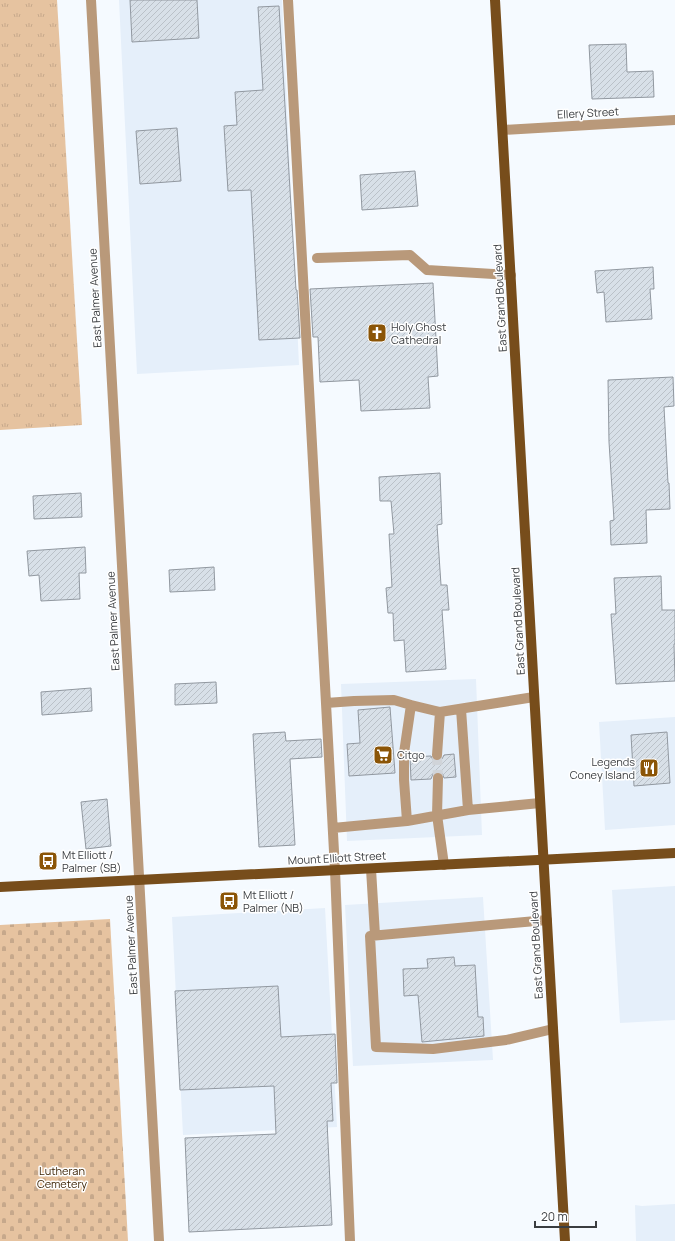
<svg xmlns="http://www.w3.org/2000/svg" width="675" height="1241" viewBox="0 0 675 1241" font-family="Manrope,sans-serif">
  <style>
    .built { fill: #e5effa }
    .grass { fill: url(#grass-tufts) }
    .cemetery { fill: url(#cemetery-stones) }
    .building { fill: url(#building-hatch); stroke: #9198a0 }
    .lines { fill: none; stroke-linecap: round; stroke-linejoin: round }
    .minor-tunnel { stroke: #d0d4d9; stroke-width: 10; stroke-dasharray: 10 5; stroke-linecap: butt }
    .minor { stroke: #b9997a; stroke-width: 10 }
    .major { stroke: #774d1b; stroke-width: 10 }
    .labels { text-anchor: middle; stroke-width: 3; stroke-linejoin: round; paint-order: stroke }
    .street-label { font-size: 11px; fill: #3a3d40; stroke: #fff }
    .poi-label { font-size: 11px; fill: #3a3d40; stroke: #fff; text-anchor: start }
    .park-label { font-size: 11px; fill: #3e2506; stroke: #fff }
  </style>
  <defs>
    <pattern id="grass-tufts" width="24" height="20" patternUnits="userSpaceOnUse"><rect width="24" height="20" fill="#e6c3a0"/><path d="M3 7l-1-3M5 7V3M7 7l1-3M15 17l-1-3M17 17v-4M19 17l1-3" fill="none" stroke="#c6a88b"/></pattern>
    <pattern id="cemetery-stones" width="16" height="16" patternUnits="userSpaceOnUse"><rect width="16" height="16" fill="#e6c3a0"/><path d="M2 7V4a2 2 0 0 1 4 0v3zM10 15v-3a2 2 0 0 1 4 0v3z" fill="#c6a88b"/></pattern>
    <pattern id="building-hatch" width="6" height="6" patternUnits="userSpaceOnUse"><rect width="6" height="6" fill="#d8e0e8"/><path d="M-1 1l2-2M0 6l6-6M5 7l2-2" fill="none" stroke="#bac1c8"/></pattern>
  </defs>
  <rect width="100%" height="100%" fill="#f5faff"/>
  <path class="built" d="M119,0H282L299,365L137,374Z
    M476,679L482,835L347,841L341,684Z
    M675,717V825L605,830L599,722Z
    M675,886V1020L620,1023L612,890Z
    M483,897L493,1060L353,1066L345,905Z
    M325,908L337,1127L183,1135L172,917Z
    M675,1204V1241H636L635,1205L642,1206Z"/>
  <path class="grass" d="M0,0H57L82,425L0,430Z"/>
  <path class="cemetery" d="M110,919L128,1241H0V925Z"/>
  <path class="building" d="M130,0H197L199,38L132,42Z
    M279,6L296,290H297L300,338L259,340L251,190L228,191L224,126L237,125L235,92L263,90L258,7Z
    M626,44L627,72L653,71L654,97L592,99L589,45Z
    M177,128L181,181L140,184L136,131Z
    M415,171L418,206L362,210L360,175Z
    M653,267L654,289H650L652,319L606,322L604,292L597,293L595,271Z
    M433,283L438,376L428,377L430,408L361,411L359,380L320,382L318,337H313L310,289Z
    M673,377L674,406L664,407L668,483H669L670,509L646,510L647,543L611,545L610,521L614,520L609,442L608,380Z
    M440,473L442,524L437,525L441,585H447L449,610H442L446,669L406,672L404,640L394,641L393,613H388L386,588L392,587L389,534H394L391,501H380L379,477Z
    M81,493L82,517L34,519L33,496Z
    M85,547L86,573H79L80,599L41,601L39,575L29,576L27,551Z
    M214,567L215,590L170,592L169,570Z
    M661,576L662,610H675V644H674L675,681L616,684L611,614H616L614,578Z
    M216,682L217,703L175,705V684Z
    M91,688L92,711L42,715L41,692Z
    M390,707L395,773L349,776L347,744L360,743L358,710Z
    M285,732L286,741L321,739L322,757L290,759L295,845L259,847L253,734Z
    M667,732L670,783L634,786L631,735Z
    M454,754L456,777L444,778L442,773L438,772L433,774L431,779L411,780L410,757L431,756L433,760L437,761L442,759L444,755Z
    M107,799L111,846L86,849L81,802Z
    M454,957L455,966L475,965L478,1017H483L484,1036L422,1042L418,995L404,996L403,969L428,968L427,959Z
    M278,986L281,1037L335,1034L337,1083H331L333,1121H327L332,1225L189,1232L185,1138L276,1134L274,1086L180,1090L175,991Z"/>
  <g class="lines">
    <path class="minor-tunnel" d="M437,755L438,778"/>
    <path class="minor" d="M91,0L159,1241
      M288,0L335,870L350,1241
      M503,130L675,120
      M317,258L410,255L427,270L511,275
      M534,697L440,712L411,705L404,753V780L407,821L468,810L540,803
      M326,703L354,701L394,700L411,705
      M461,709L468,810
      M437,755L440,712
      M438,778L437,815L444,865
      M333,828L407,821
      M371,869L375,935
      M547,920L370,936L376,1047L433,1049L506,1040L553,1029"/>
    <path class="major" d="M495,0L565,1241
      M0,887L675,853"/>
  </g>
  <defs>
    <g id="church-square" transform="scale(1)"><rect x="-9" y="-9" width="18" height="18" rx="4" fill="#8b5507" stroke="#fff"/><path d="M-1.2-6h2.4v3.5h3.3v2.4h-3.3V6h-2.4V-.1h-3.3v-2.4h3.3Z" fill="#fff"/></g>
    <g id="supermarket-square" transform="scale(1)"><rect x="-9" y="-9" width="18" height="18" rx="4" fill="#8b5507" stroke="#fff"/><path d="M-6-5.5h2.5l.6 2H6L4.5 2H-2.5L-4.4-4H-6ZM-1.5 3.2a1.3 1.3 0 1 0 .1 0ZM3 3.2a1.3 1.3 0 1 0 .1 0Z" fill="#fff"/></g>
    <g id="restaurant-square" transform="scale(1)"><rect x="-9" y="-9" width="18" height="18" rx="4" fill="#8b5507" stroke="#fff"/><path d="M-5-6h1v4h1v-4h1v4h1v-4h1v5L-1.5 .5V6h-2V.5L-5-1ZM5-6V6H3V1.5H1.5Q1.5-4 5-6Z" fill="#fff"/></g>
    <g id="bus-square" transform="scale(1)"><rect x="-9" y="-9" width="18" height="18" rx="4" fill="#8b5507" stroke="#fff"/><path d="M-5-6H5V4H4V6H2V4H-2V6H-4V4H-5ZM-3.5-4V0h7V-4ZM-3.5 1.2v1.5H-2V1.2ZM2 1.2v1.5H3.5V1.2Z" fill="#fff"/></g>
  </defs>
  <g fill-rule="evenodd">
    <use href="#church-square" x="377" y="333"/>
    <use href="#supermarket-square" x="383" y="755"/>
    <use href="#restaurant-square" x="649" y="768"/>
    <use href="#bus-square" x="48" y="861"/>
    <use href="#bus-square" x="229" y="901"/>
  </g>
  <g class="labels">
    <g class="street-label">
      <text transform="translate(588 113) rotate(-3)" y="4">Ellery Street</text>
      <text transform="translate(95 298) rotate(-93)" y="4">East Palmer Avenue</text>
      <text transform="translate(500 298) rotate(-93)" y="4">East Grand Boulevard</text>
      <text transform="translate(113 621) rotate(-93)" y="4">East Palmer Avenue</text>
      <text transform="translate(518 621) rotate(-93)" y="4">East Grand Boulevard</text>
      <text transform="translate(337 858) rotate(-3)" y="4">Mount Elliott Street</text>
      <text transform="translate(131 945) rotate(-93)" y="4">East Palmer Avenue</text>
      <text transform="translate(536 945) rotate(-93)" y="4">East Grand Boulevard</text>
    </g>
    <g class="poi-label">
      <text x="391" y="331">Holy Ghost<tspan x="391" dy="13">Cathedral</tspan></text>
      <text x="397" y="759">Citgo</text>
      <text x="635" y="766" text-anchor="end">Legends<tspan x="635" dy="13">Coney Island</tspan></text>
      <text x="62" y="859">Mt Elliott /<tspan x="62" dy="13">Palmer (SB)</tspan></text>
      <text x="243" y="899">Mt Elliott /<tspan x="243" dy="13">Palmer (NB)</tspan></text>
    </g>
    <g class="park-label">
      <text x="62" y="1175">Lutheran<tspan x="62" dy="13">Cemetery</tspan></text>
    </g>
  </g>
  <path d="M535 1221v6h61v-6" fill="none" stroke="#3a3d40" stroke-width="2"/>
  <text x="541" y="1221" font-size="12" fill="#3a3d40" stroke="#ffffff" stroke-width="3" paint-order="stroke">20 m</text>
</svg>
